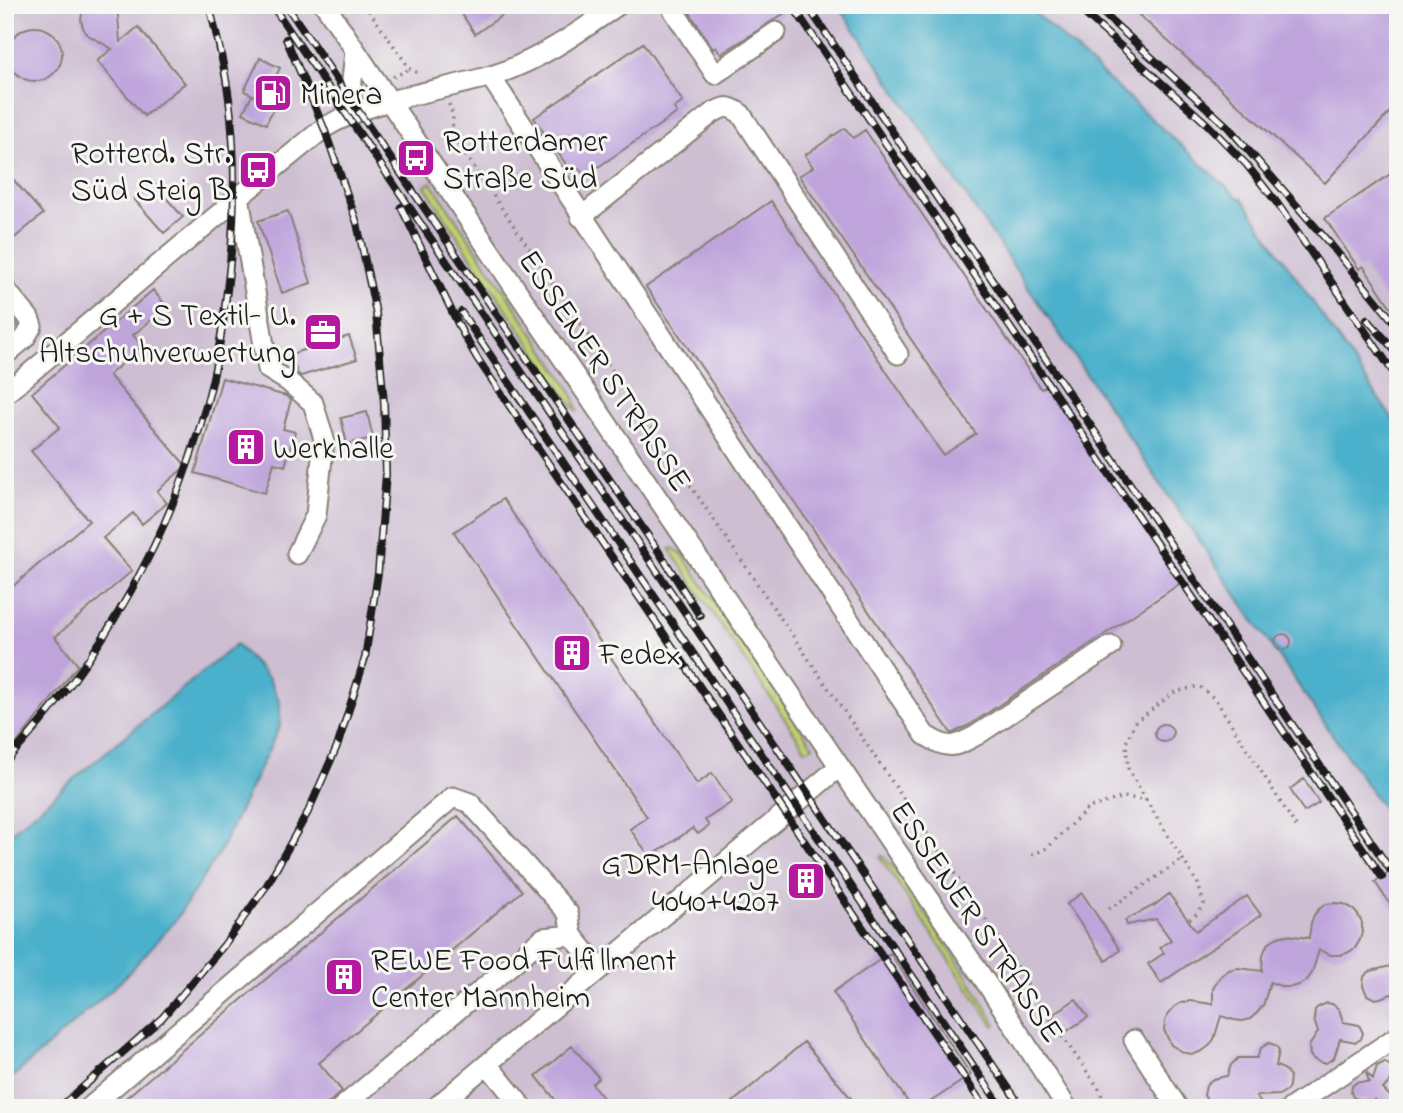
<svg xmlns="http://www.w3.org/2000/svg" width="1403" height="1113" viewBox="0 0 1403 1113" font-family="'Indie Flower',sans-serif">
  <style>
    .industrial { fill: #cdbed2 }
    .green { fill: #c0d174; stroke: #6e7648; stroke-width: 2 }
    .water { fill: #4cb0cb; stroke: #346674; stroke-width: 2 }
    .building { fill: #bfa4dc }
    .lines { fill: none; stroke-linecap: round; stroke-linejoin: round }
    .minor-casing { stroke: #878074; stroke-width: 23 }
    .path { stroke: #878074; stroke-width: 3.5; stroke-dasharray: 2 5; stroke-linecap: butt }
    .minor { stroke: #fff; stroke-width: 19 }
    .rail-casing { stroke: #1c1c1c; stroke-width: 8 }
    .rail { stroke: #f6f6f2; stroke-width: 5; stroke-dasharray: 16; stroke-linecap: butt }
    .labels { text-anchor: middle; stroke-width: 6; stroke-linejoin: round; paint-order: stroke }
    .poi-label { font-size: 32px; fill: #1c1c1c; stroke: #f6f6f2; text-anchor: start }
    .street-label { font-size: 32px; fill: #1c1c1c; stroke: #f6f6f2 }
  </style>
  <rect width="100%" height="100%" fill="#f6f6f2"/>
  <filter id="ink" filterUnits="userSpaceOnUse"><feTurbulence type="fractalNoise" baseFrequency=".0143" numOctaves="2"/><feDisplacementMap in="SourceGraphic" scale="14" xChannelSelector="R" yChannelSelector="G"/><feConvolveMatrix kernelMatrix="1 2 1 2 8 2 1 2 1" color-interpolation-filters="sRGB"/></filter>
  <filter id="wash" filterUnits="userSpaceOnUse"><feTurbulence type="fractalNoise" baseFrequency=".00686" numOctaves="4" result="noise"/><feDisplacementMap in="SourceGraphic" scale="28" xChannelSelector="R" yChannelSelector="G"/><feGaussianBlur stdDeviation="1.57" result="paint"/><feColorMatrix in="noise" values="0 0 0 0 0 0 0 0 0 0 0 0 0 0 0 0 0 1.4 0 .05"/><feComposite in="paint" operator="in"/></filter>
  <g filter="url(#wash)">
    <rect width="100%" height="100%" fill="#f2e4cc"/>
    <path class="industrial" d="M5,5H838L1173,503L1398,830V1108H5V1084L122,980L175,921L236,644L75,778L5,838Z
      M1026,5H1398V427L1242,198L1241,199Z"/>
    <path class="green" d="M431,182L562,376L573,395L578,412L572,405L477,266L425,186Z
      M673,548L682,554L813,746L806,750L670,550Z
      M882,855C901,875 916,899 931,922C954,955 976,989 996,1024L994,1026L880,857Z"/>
    <path class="water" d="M838,5H1026L1240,199L1242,198L1398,427V830L1173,503Z
      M236,644L269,679L280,702V726L220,851L175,921L122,980L5,1084V838L75,778Z"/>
    <g id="blocks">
      <path class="building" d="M89,5H111L118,15L120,42L138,27L185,83L144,116L97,61L112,49L88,35L84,31L81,20L82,14Z
        M456,5H517L475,34Z
        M685,5H797L721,54L716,47L713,49Z
        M1128,5H1398V103L1325,183Z
        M8 54a27 27 0 1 1 54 0a27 27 0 1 1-54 0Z
        M643,43L683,102L674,108L677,113L585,176L579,168L572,173L534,118Z
        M260,58L280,68L264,100L244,91Z
        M252,95L274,107L266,124L243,113Z
        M845,128L853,138L865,130L1041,389L1048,385L1181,583L971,724L953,733H951L811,526L646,287L771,201L943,455L976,434L799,176L813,167L805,155Z
        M1398,169V318L1363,266L1359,269L1325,218Z
        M5,170L43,214L5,246Z
        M153,183L183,217L164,233L134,199Z
        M288,211L311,283L282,293L258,221Z
        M153,290L167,307L133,335L142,346L109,375L186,466L157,491L167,503L142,524L133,513L103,538L132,571L55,637L78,665L13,748L5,739V593L89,521L31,451L60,427L32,393Z
        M5,309L18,325L5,338Z
        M349,336L357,359L301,376L297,373L291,354Z
        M222,378L286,396L291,400L283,429L295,432L285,466L274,463L265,493L195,473Z
        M367,412L373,438L347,444L341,418Z
        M503,499L697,784L712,773L732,802L705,820L709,826L698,834L693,828L650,857L630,829L647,817L454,532Z
        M1275 642a8 8 0 1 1 16 0a8 8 0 1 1-16 0Z
        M1155 733a9 9 0 1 1 18 0a9 9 0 1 1-18 0Z
        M1304,779L1319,803L1304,812L1290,789Z
        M458,816L522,891L319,1063L342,1091L323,1108H278L273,1101L265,1108H114Z
        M1398,866V916L1375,882Z
        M1082,893L1120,950L1106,961L1067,904Z
        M1169,894L1196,931L1247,896L1261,915L1161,983L1148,964L1164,953L1160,947L1171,940L1156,919L1127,925L1125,920L1155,905Z
        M1335,903L1344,904L1352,908L1358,915L1362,923V932L1360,940L1355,948L1347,953L1339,955H1331L1319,950L1312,973L1307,980L1299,985L1291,987H1283L1270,982L1263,1006L1257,1013L1250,1019L1242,1021L1234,1020L1221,1016L1214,1039L1209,1046L1202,1051L1194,1054L1185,1053L1171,1045L1164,1030L1165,1021L1168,1014L1174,1007L1181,1003L1190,1001L1213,1004V989L1217,981L1222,975L1229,970L1238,968L1262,971L1263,955L1266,947L1271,941L1278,937L1287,935L1309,938L1311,923L1314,915L1319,909L1326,904Z
        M890,953L971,1075L921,1108H912L833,992Z
        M1398,964V992L1380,998L1375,999L1367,995L1363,986L1364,977L1367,973L1371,971Z
        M1076,999L1088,1017L1064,1033L1052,1015Z
        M1327,1003L1332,1004L1339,1009L1343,1022L1359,1025L1363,1033L1361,1039L1356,1042L1340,1039L1334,1058L1326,1063H1322L1313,1059L1310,1055L1309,1046L1318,1032L1314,1020L1315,1010L1318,1007Z
        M804,1042L859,1108H726Z
        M1269,1043L1275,1045L1279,1050L1276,1066L1284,1069L1290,1076L1289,1086L1287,1090L1279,1095L1256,1096L1264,1108H1215L1208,1103L1204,1095L1206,1086L1209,1082L1213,1079L1227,1076L1231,1065L1238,1058H1257L1261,1048Z
        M572,1046L599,1078L592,1084L611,1108H562L536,1076Z
        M1385,1062L1393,1068L1394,1074L1393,1078L1383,1089L1398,1104V1108H1376L1374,1100L1366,1108L1368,1100H1359L1353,1097L1351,1092L1352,1086L1357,1082H1369L1366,1072L1373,1079L1377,1066Z"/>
    </g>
  </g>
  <g filter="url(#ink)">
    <use href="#blocks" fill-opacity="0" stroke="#878074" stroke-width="2"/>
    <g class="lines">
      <g class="minor-casing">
        <path id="minor" d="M325,5L471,223L989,987L1067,1108
          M670,5L715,74L776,32
          M490,76L925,735C949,750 953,748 977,735L1111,646
          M347,116L350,100L355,51
          M239,197L268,369L289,382L313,403L324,439L316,515L297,554
          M581,217L711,114C724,106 728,105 741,114L898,354
          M5,289L29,318L32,326L25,338L5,355
          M5,394L239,197L324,128C371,99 435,92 487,77C534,64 578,33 618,5
          M1134,1040L1178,1108
          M487,1064L523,1108
          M89,1108L453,797L470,803L568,913L572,935L599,969
          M341,1108L543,938L572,935
          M435,1108L839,767
          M1291,1108L1398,1036"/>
      </g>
      <path class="path" d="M365,5L410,69L420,74
        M393,77L410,69
        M449,104L453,116L452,135L1014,961L1033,995L1100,1090L1105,1108
        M1146,800L1128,768L1126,743L1135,722L1175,692L1199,686L1216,700L1297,828
        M1032,855L1047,848L1088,808L1124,797L1146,800L1198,884L1204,904L1198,913L1188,920
        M1109,909L1183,859"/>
      <use href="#minor" class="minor"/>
      <g class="rail-casing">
        <path id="rail" d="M272,5L1022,1108
          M286,5L661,555L700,616
          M792,5L1382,877
          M807,5L1391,871
          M1075,5L1207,124L1246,164L1277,203L1398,379
          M1094,5L1228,127L1331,245L1398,327
          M401,207L462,332L477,358L985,1108
          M461,312L1002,1108
          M1367,319L1398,354
          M5,762C103,659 174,532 209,394C218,360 223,325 227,290C235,226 237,162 229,99C225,67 217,36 209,5
          M59,1108L162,1018L224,945L267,885L308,812L338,744L365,658L378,573L386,474L384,403L376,313L357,223L324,128L286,39"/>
      </g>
      <use href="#rail" class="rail"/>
    </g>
  </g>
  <defs>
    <g id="fuel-square" transform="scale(2.0125)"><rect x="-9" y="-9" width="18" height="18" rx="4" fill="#b5179e" stroke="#f6f6f2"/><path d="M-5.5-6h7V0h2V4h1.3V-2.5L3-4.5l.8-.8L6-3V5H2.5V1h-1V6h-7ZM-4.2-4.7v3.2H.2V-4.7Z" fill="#fff"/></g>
    <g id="bus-square" transform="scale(2.0125)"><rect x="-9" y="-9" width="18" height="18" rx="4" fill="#b5179e" stroke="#f6f6f2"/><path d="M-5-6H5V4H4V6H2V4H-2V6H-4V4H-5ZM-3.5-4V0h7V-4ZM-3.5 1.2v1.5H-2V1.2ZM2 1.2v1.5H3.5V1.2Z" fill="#fff"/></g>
    <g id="office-square" transform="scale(2.0125)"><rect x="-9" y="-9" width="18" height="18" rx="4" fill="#b5179e" stroke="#f6f6f2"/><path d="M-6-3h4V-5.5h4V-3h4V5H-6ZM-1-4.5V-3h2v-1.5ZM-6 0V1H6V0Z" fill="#fff"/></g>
    <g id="building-square" transform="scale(2.0125)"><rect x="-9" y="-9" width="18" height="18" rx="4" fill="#b5179e" stroke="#f6f6f2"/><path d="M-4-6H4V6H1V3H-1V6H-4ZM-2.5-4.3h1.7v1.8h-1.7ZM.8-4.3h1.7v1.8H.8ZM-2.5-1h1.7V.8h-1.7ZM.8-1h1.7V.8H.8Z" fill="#fff"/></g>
  </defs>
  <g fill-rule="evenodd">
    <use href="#fuel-square" x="273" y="93"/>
    <use href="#bus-square" x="416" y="158"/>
    <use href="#bus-square" x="258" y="170"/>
    <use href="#office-square" x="323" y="332"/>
    <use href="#building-square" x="246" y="447"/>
    <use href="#building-square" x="572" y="653"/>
    <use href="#building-square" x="806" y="881"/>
    <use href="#building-square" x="344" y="977"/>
  </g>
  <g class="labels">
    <g class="poi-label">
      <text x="300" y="104">Minera</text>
      <text x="443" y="151">Rotterdamer<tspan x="443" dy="37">Straße Süd</tspan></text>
      <text x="231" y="163" text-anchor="end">Rotterd. Str.<tspan x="231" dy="37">Süd Steig B</tspan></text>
      <text x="296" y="325" text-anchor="end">G + S Textil- U.<tspan x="296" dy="37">Altschuhverwertung</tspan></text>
      <text x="273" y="458">Werkhalle</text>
      <text x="599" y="664">Fedex</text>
      <text x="779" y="874" text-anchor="end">GDRM-Anlage<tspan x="779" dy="37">4040+4207</tspan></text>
      <text x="371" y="970">REWE Food Fulfillment<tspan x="371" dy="37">Center Mannheim</tspan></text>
    </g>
    <g class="street-label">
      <text transform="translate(606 370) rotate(56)" y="11">ESSENER STRASSE</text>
      <text transform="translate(978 921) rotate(56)" y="11">ESSENER STRASSE</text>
    </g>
  </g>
  <rect width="1403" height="1113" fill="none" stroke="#f6f6f2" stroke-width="28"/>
</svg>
